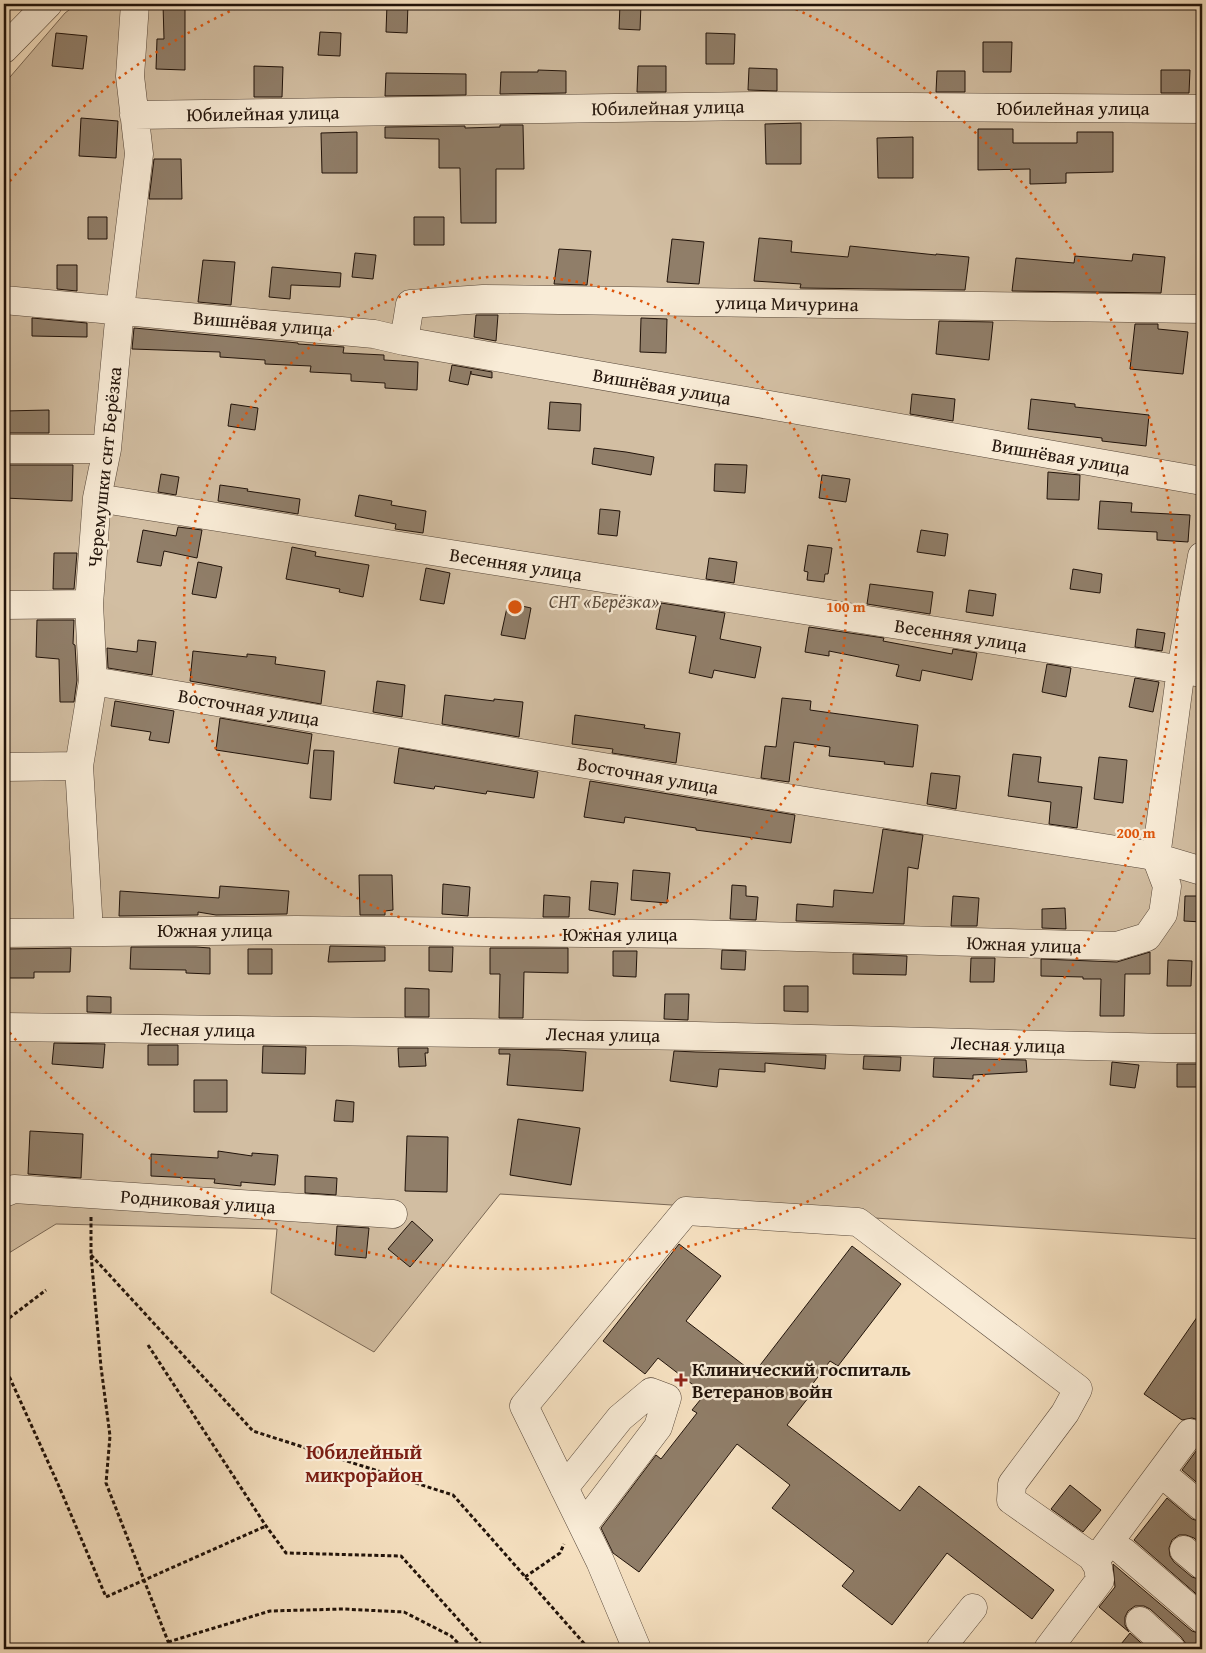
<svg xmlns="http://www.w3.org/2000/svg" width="1206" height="1653" viewBox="0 0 1206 1653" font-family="'Gentium Book Plus',serif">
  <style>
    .green { fill: #d2bea2; stroke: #7a6856 }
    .building { fill: #907e69; stroke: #21130a }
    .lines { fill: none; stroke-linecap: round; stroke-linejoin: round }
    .minor-casing { stroke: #564638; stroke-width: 29 }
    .path { stroke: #21130a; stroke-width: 3; stroke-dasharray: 4 2.5; stroke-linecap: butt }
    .minor { stroke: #f9ecd7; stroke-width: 28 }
    .ring { fill: none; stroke: #de560c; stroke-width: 2.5; stroke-dasharray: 2.5 5 }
    .poi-dot { fill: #8f2418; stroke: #f9ecd7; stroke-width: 2 }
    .labels { text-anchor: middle; stroke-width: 4.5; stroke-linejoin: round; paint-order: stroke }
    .street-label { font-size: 19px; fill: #21130a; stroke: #f9ecd7 }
    .park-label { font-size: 19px; font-style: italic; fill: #5f4f3f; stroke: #f9ecd7 }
    .poi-label { font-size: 19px; font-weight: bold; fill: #21130a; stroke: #f9ecd7; text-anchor: start }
    .neighbourhood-label { font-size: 20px; font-weight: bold; fill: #7a1f14; stroke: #f9ecd7 }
    .centre { fill: #de560c; stroke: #f9ecd7; stroke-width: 2.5 }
    .ring-label { font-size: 15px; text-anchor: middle; font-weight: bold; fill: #de560c; stroke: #f9ecd7; stroke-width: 4.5; stroke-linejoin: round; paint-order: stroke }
  </style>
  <rect width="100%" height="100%" fill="#f6e1c1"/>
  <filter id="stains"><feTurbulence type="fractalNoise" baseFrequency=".004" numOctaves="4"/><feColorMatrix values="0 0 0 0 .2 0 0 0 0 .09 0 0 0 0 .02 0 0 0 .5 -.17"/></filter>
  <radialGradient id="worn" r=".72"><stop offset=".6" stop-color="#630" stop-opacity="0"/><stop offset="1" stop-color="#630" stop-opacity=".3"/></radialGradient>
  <path class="green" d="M77,4H1202V1239L500,1194L374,1352L271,1293L277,1229L56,1224L4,1256V84L65,13Z"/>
  <path class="building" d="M163,4H185V70L156,69L157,39H164Z
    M387,4H408L407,33L386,32Z
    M620,4H641L640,30L619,29Z
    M320,32L341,33L340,56L318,55Z
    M56,33L87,36L83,69L52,66Z
    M706,33L735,34L734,64H706Z
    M983,42H1012L1011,72H983Z
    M254,66L283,67L282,97H254Z
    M638,66H666V92H637Z
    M749,68L777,69V91L748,90Z
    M538,70L566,71V93L500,94L501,72H538Z
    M1161,70H1190L1189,93H1161Z
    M937,71H965V92H936Z
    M386,73L466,74V95L385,96Z
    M81,118L118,121L116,158L79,156Z
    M801,123V164H766L765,124Z
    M500,125H523L524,169H496V223H461L460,168H439V139L385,138V127L465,126V128L500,127Z
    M978,129H1013V143H1077V132H1113V172L1066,173V183L1030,184V169L978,170Z
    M357,132V173H322L321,133Z
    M913,137V178H878L877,138Z
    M154,159H181L182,199H149Z
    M88,217H107V239H88Z
    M414,217H444V245H414Z
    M759,238L792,241L791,252L848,257L850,246L936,255V254L969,257L965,290L800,288L801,284L754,281Z
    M672,239L704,242L699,284L667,282Z
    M559,249L591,251L587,285L554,284Z
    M355,253L376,255L373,279L352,277Z
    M1133,254L1165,257L1161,293L1012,291L1016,258L1074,263L1075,256L1132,261Z
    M203,260L235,262L231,305L198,302Z
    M57,265H77V291L57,289Z
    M272,267L341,273L340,287L291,285L290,299L269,297Z
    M476,315H498L496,341L474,337Z
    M32,318L87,323V337L32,336Z
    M641,318L667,319L666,353L640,352Z
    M939,321L993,322L989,360L936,354Z
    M1135,324H1158V329L1188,332L1183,374L1130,369Z
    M134,328L298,343V344L344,347L343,353L384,355V360L418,362L417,390L385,388V383L351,381V374L310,372L311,366L265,364V360L220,357V352L132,349Z
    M452,365L492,372V378L471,374V371L468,385L449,381Z
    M912,394L955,399L953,421L910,414Z
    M1031,399L1075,404V407L1149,415L1146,446L1102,441V438L1028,429Z
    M550,402L581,404L580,431L548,429Z
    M231,404L258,408L255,430L228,426Z
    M49,410V433H4V411Z
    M594,448L626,452L654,457L651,475L592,464Z
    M715,464L747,465L745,493L714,491Z
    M4,465H73L72,501L4,498Z
    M1048,472L1080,475L1079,500L1047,499Z
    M161,474L179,477L176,495L158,492Z
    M822,475L850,479L846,502L819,498Z
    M220,485L248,489L247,491L300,499L298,514L218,501Z
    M359,495L392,501L391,505L426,511L423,533L395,529L396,524L355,516Z
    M1100,501L1132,503L1131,512L1190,515L1188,542L1157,540V532L1098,529Z
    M600,509L620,511L617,536L598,534Z
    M178,527L202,530L197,558L164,551L161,566L137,562L143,530L176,536Z
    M921,530L948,534L945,556L917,552Z
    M808,545L832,548L828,574H825L824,582L807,580L808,572L804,571Z
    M292,547L316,552L315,556L369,565L363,597L339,592L340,589L286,579Z
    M54,553H77L74,589H53Z
    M709,558L737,562L734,583L706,579Z
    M198,562L222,567L216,598L192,594Z
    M426,568L450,573L444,604L420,600Z
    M1073,569L1102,574L1100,593L1070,589Z
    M870,584L933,592L930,614L867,604Z
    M969,590L996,594L993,616L966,612Z
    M508,603L531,608L525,639L501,635Z
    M661,603L725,613L720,639L761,647L755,678L714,670L712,678L689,673L696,636L656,629Z
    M37,620H74L73,644L75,645L77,680L74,702H60L59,659L36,657Z
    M809,627L884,638L883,641L952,654L953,649L977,653L972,680L922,670L920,681L896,676L899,665L829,651V656L805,652Z
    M1137,629L1165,633L1162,651L1135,647Z
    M138,640L156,642L152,675L108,668L107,648L137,652Z
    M193,651L247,657V654L276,657L275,664L325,671L321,704L190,681Z
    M1047,664L1071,668L1066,697L1042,692Z
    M1135,678L1159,682L1153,712L1129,707Z
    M377,681L405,685L402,717L373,712Z
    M445,695L494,701V699L523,702L519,737L442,724Z
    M782,698L811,701L810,710L918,725L913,767L884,764L885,762L829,756L830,747L794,742L789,782L761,778L765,746L776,747Z
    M115,701L174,711L169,743L149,740L151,732L111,726Z
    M575,715L645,725L644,728L680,733L676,763L612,753L613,749L572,744Z
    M220,718L312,734L308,764L216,750Z
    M399,748L538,772L534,798L487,791L486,794L435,786L434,789L394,783Z
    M314,750L334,751L331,800L310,798Z
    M1013,754L1041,757L1038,782L1082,787L1077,828L1049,824L1051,802L1008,796Z
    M1099,757L1127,760L1123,803L1094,799Z
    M931,773L960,776L956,809L927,804Z
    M590,781L795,815L791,843L696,830V828L625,817L624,823L584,817Z
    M883,829L923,835L918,869L908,867L904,924L796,921L797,904L833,907L834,890L873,893Z
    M633,870L670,873L667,903L631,900Z
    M359,875H392L393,910L385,911V915H360Z
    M591,881L618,883L615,915L589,910Z
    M443,884L470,887L468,916L442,914Z
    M732,885L746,886V896L758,897L756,920L730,919Z
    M220,886L289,891L287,914L216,915L198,912V915L119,916L120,891L219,898Z
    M544,895L570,897L569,917H543Z
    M953,896L979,898L977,926H951Z
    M1185,896H1202V922L1184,921Z
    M1065,908L1066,929L1042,928V909Z
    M330,946L385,947V961L328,962Z
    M131,947H196L210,948V974L186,973V970L130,969Z
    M429,947H453L452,972L429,971Z
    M71,948L70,972H34V978H4V949Z
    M490,948H568V973L524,972L523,1018H499L500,974H490Z
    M248,949H272V974H248Z
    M722,950L746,951L745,970L721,969Z
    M613,951H637L636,977L613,976Z
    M1150,952V974H1125L1124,1016H1100L1101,979H1083V977L1041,976V959L1117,962Z
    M853,954L907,956L906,975L853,974Z
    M971,958H995L994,982H970Z
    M1168,960L1192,961L1191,986H1167Z
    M784,986H808V1012L784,1011Z
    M405,988L429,989V1017H405Z
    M665,994H689L688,1020L664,1019Z
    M87,996L111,997V1013L87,1012Z
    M54,1043L105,1044L103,1068L52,1064Z
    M148,1045H178V1065H148Z
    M263,1046L306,1047L305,1074L262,1073Z
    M398,1048H428V1053H425L426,1066L399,1067Z
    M499,1049L559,1050L586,1052L583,1091L507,1085L510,1054H499Z
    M674,1051L696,1052L826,1055L825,1069L765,1063V1072L719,1069L717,1087L670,1081Z
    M864,1056L901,1057L900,1071L863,1069Z
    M934,1058L1026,1060L1027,1072L973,1075V1079L933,1077Z
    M1112,1062L1139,1065L1135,1088L1110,1085Z
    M1177,1064H1199V1087H1177Z
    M194,1080H227V1112H194Z
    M336,1100L354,1102L353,1122L334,1121Z
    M518,1119L580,1128L571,1185L510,1175Z
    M30,1131L83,1134L81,1178L28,1174Z
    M407,1136L448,1137L447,1192L405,1191Z
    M218,1151L252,1156V1153L278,1155L275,1185L241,1182V1186L214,1183L215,1179L151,1176V1154L218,1158Z
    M305,1176L337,1178L336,1195L305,1193Z
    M412,1221L433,1240L410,1267L388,1249Z
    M337,1226L369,1228L366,1258L335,1255Z
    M679,1244L721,1276L686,1321L754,1373L852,1246L901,1284L838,1366L830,1361L808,1390L812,1393L787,1425L900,1511L919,1486L1054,1590L1032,1619L947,1553L892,1625L842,1586L854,1571L772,1508L790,1485L737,1444L639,1572L613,1553L601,1528L656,1455L661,1459L697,1413L692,1410L705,1394L658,1358L645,1374L603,1341Z
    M1202,1310V1424L1199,1420L1192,1418L1182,1420L1144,1394Z
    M1202,1443V1487L1182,1470Z
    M1070,1485L1101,1510L1083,1532L1051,1509Z
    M1167,1498L1192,1519L1202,1522V1545L1194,1538L1186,1535H1179L1172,1540L1169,1548L1170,1556L1174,1562L1192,1577L1202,1580V1599L1134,1540Z
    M1113,1564L1192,1631L1202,1634V1649H1186V1644L1181,1637L1150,1609L1144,1606H1135L1128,1611L1125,1617V1625L1129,1632L1099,1607L1115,1587Z
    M1130,1633L1148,1649H1117Z"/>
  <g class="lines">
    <g class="minor-casing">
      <path id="minor" d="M4,49L48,4
        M134,115L756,106L1202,109
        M4,300L374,334L404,341L1202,481
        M404,341L410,304L483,299L1202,309
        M4,449H107
        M97,498L1202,673
        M4,605L89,604
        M93,681L817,803L1148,855L1202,871
        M4,767L79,766
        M89,931L79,766L93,681L89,604L97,498L107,449L120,310L139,154L130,76L135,4
        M4,933L296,930L692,934L1117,946L1147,937L1163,914L1167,886L1156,857L1181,669L1202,556
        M4,1027L696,1036L1168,1048H1202
        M4,1193L14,1189L393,1214
        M1161,1473L1202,1507
        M564,1488L620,1418L651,1392L667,1398L658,1427L583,1526
        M1184,1550L1202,1565
        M1124,1552L1202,1619
        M1095,1561L1190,1433
        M1140,1621L1171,1649
        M637,1649L600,1561L524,1406L686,1211L858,1222L1078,1389L1065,1413L1012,1484L1011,1500L1092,1557L1098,1567L1100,1580L1048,1649
        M940,1649L973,1608"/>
    </g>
    <path class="path" d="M91,1217V1255L101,1367L110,1436L106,1483L171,1649
      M91,1255L253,1431L453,1495L589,1649
      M4,1322L46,1290
      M148,1345L266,1526L286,1553L401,1556L485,1649
      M4,1365L58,1484L106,1597L266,1526
      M525,1577L560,1553L564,1544
      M168,1642L270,1611L343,1609L404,1612L451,1636L464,1649"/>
    <use href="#minor" class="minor"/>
  </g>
  <g class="ring">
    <circle cx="515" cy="607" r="331"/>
    <path d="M5 187A661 661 0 0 1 241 6M789 6A661 661 0 1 1 5 1027"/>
  </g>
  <path class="poi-dot" d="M678.5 1372.5h5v5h5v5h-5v5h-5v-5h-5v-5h5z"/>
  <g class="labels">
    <g class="street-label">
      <text transform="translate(668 107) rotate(-1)" y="7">Юбилейная улица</text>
      <text x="1073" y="115">Юбилейная улица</text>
      <text transform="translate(263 113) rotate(-1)" y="7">Юбилейная улица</text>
      <text transform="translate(787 303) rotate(1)" y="7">улица Мичурина</text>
      <text transform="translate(263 323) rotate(5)" y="7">Вишнёвая улица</text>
      <text transform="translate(662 386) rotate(10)" y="7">Вишнёвая улица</text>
      <text transform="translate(1061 456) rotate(10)" y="7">Вишнёвая улица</text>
      <text transform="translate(104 467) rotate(-84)" y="7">Черемушки снт Берёзка</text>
      <text transform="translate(516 564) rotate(9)" y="7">Весенняя улица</text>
      <text transform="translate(961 635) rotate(9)" y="7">Весенняя улица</text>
      <text transform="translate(249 707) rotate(10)" y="7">Восточная улица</text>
      <text transform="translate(648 775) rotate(10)" y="7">Восточная улица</text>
      <text x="215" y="937">Южная улица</text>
      <text x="620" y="941">Южная улица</text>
      <text transform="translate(1024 944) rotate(2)" y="7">Южная улица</text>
      <text transform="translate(198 1029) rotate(1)" y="7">Лесная улица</text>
      <text transform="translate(603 1034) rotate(1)" y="7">Лесная улица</text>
      <text transform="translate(1008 1044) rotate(2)" y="7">Лесная улица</text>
      <text transform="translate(198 1201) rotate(4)" y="7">Родниковая улица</text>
    </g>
    <g class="park-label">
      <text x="604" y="608">СНТ «Берёзка»</text>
    </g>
    <g class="poi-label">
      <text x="692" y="1376">Клинический госпиталь<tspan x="692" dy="22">Ветеранов войн</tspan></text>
    </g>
    <g class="neighbourhood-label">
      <text x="364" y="1459">Юбилейный<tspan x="364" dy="23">микрорайон</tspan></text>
    </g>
  </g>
  <circle cx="515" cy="607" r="8" class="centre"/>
  <g class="ring-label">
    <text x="846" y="612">100 m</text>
    <text x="1136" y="838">200 m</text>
  </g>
  <rect width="1206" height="1653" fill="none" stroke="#f6e1c1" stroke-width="20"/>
  <rect x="5" y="5" width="1196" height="1643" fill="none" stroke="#21130a" stroke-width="2.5"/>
  <rect x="10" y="10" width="1186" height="1633" fill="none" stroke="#21130a"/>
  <rect width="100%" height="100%" filter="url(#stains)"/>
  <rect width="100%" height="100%" fill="url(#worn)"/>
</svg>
